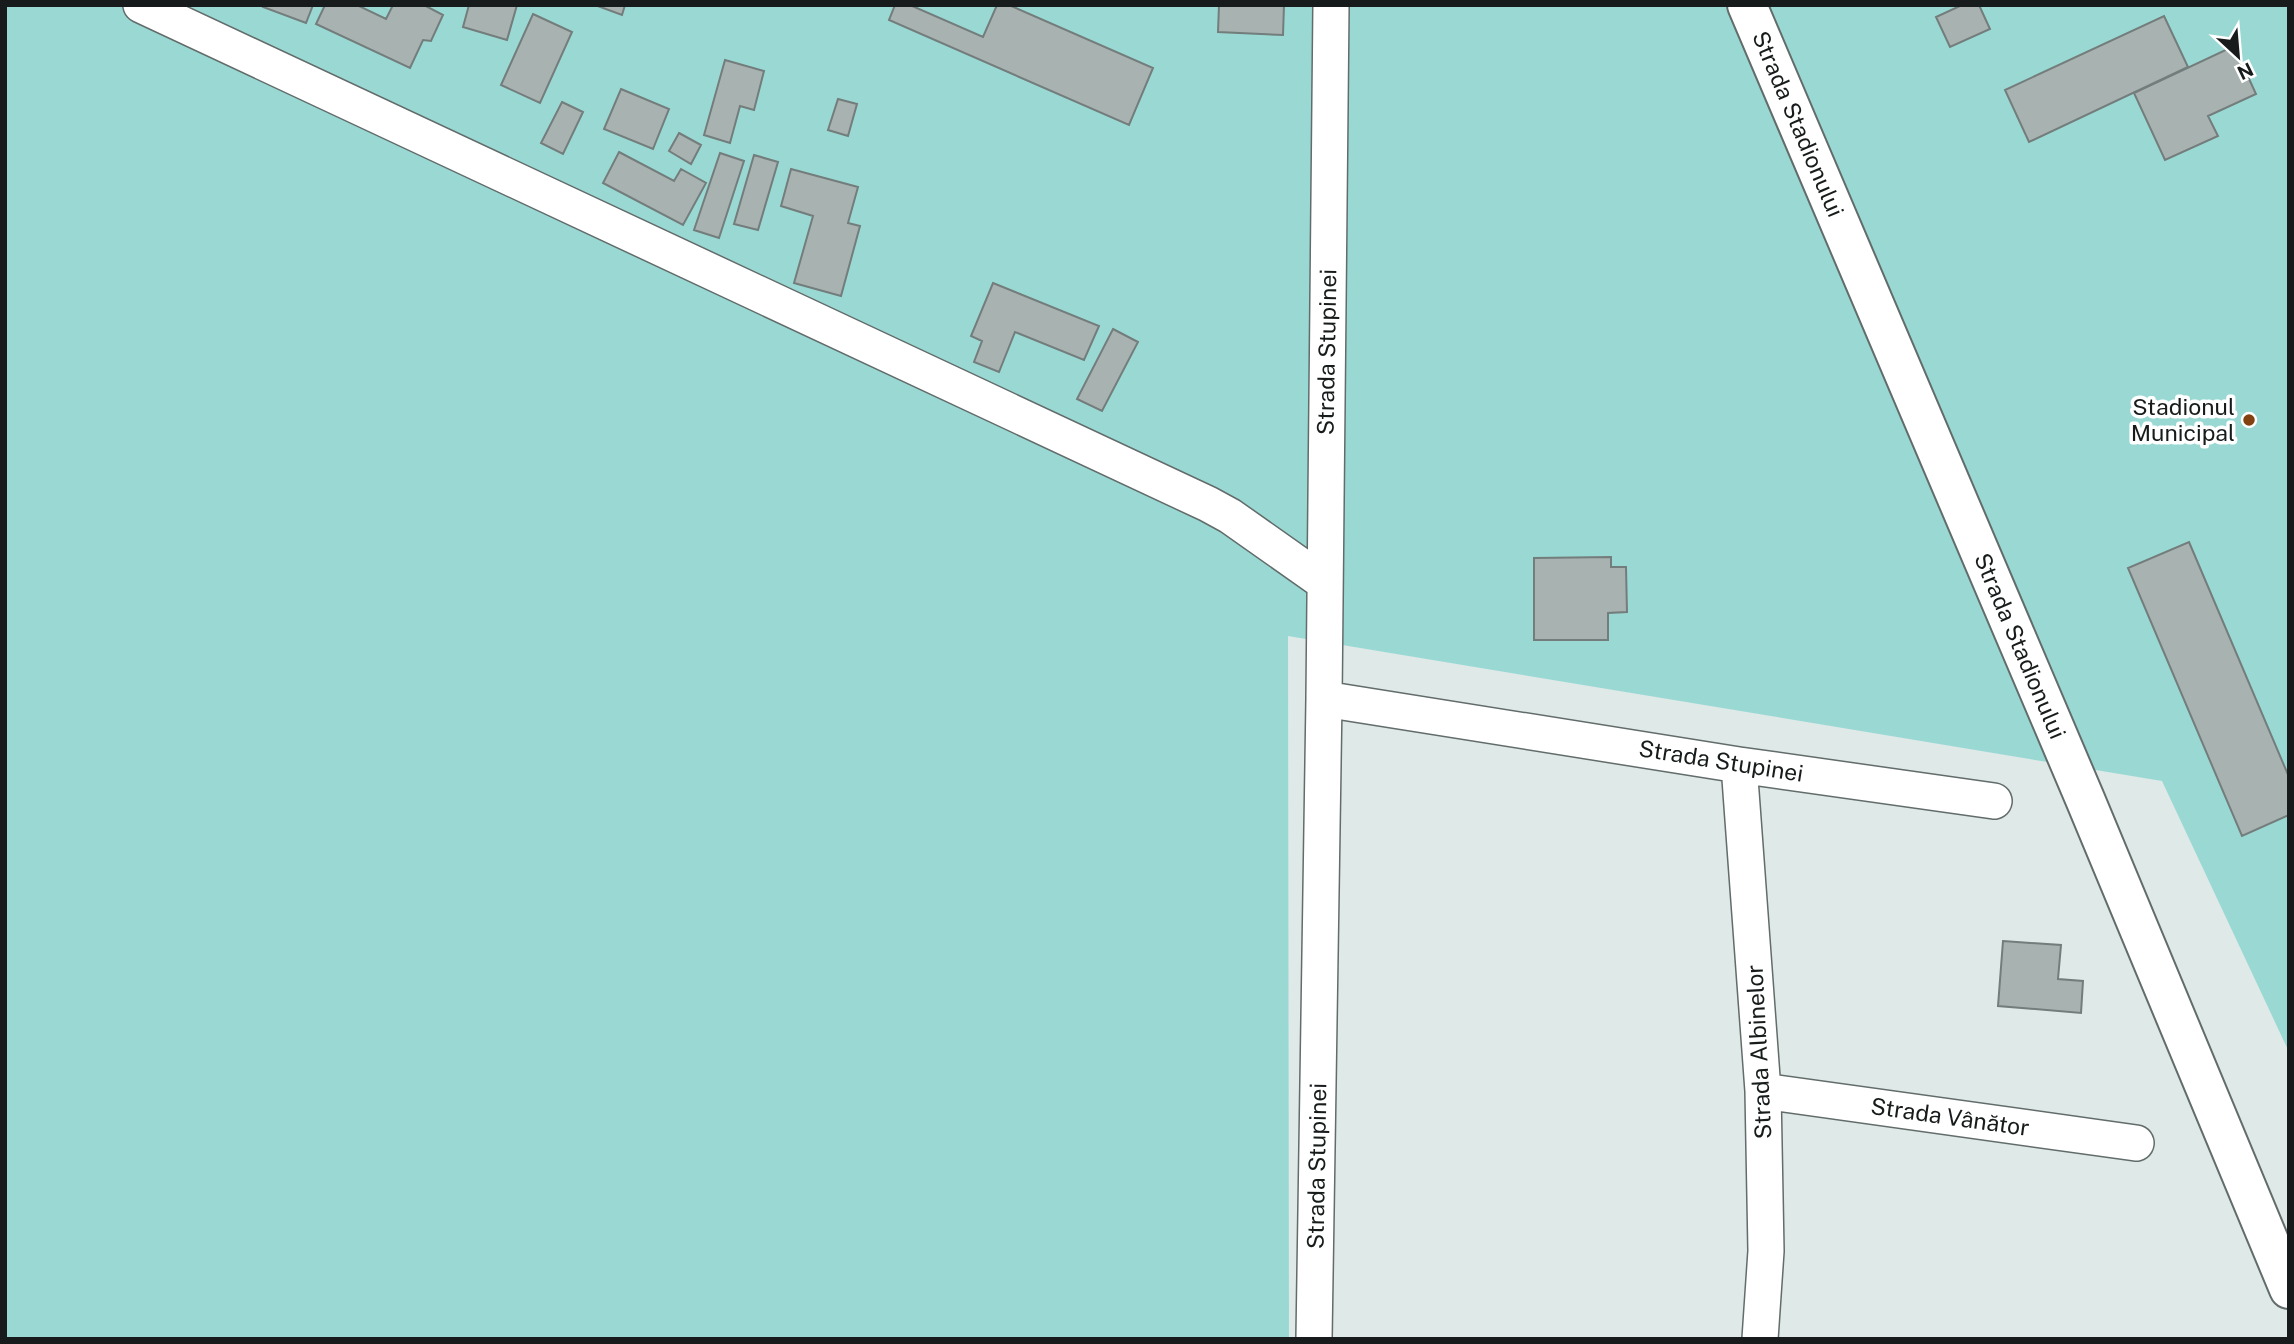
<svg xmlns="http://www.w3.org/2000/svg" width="2294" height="1344" viewBox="0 0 2294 1344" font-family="'Public Sans',sans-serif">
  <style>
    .green { fill: #9ad9d3 }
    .building { fill: #a7b2b1; stroke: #737d7c; stroke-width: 2 }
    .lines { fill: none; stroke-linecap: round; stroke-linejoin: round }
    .minor-casing { stroke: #626c6b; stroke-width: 38 }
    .primary-casing { stroke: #626c6b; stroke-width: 42 }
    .minor { stroke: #fff; stroke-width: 35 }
    .primary { stroke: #fff; stroke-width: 38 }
    .poi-dot { fill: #834111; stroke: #fff; stroke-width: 2.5 }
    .labels { text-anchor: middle; stroke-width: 7; stroke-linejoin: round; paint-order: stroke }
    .street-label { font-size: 23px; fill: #171b1b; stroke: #fff }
    .poi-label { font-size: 23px; fill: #171b1b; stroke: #fff; text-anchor: end }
  </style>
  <rect width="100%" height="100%" fill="#dee9e8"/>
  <path class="green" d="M5,5H2289V1052L2162,781L1288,636L1289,1339H5Z"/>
  <path class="building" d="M264,5H313L306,23L263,7Z
    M325,5H357L386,19L393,5H424L443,15L431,41L423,40L410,68L316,24Z
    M469,5H517L507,40L463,27Z
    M595,5H625L622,15Z
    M895,5H910L983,37L997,5H1009L1153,68L1129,125L889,20Z
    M1219,5H1284L1283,35L1218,32Z
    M1962,5H1979L1990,29L1950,47L1936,17Z
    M533,14L572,32L540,103L501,85Z
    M2164,16L2188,67L2029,142L2005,90Z
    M2234,46L2256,94L2208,116L2218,136L2165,160L2134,93Z
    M725,60L764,71L754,110L740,106L730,143L704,135Z
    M621,89L669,109L653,149L604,129Z
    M838,99L857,104L848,136L828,130Z
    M562,102L583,112L563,154L541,143Z
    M679,133L701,145L691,164L669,151Z
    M619,152L674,181L681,169L706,183L683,225L603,183Z
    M720,153L744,161L719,238L694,230Z
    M754,155L778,162L758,230L734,224Z
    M791,169L858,187L848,223L860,226L841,296L794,283L813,216L781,206Z
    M993,283L1099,326L1084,360L1015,332L999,372L974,362L982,341L971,336Z
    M1113,329L1138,342L1102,411L1077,399Z
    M2189,542L2289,777V815L2242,836L2128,568Z
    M1611,557V567H1626L1627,612L1608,613V640H1534V558Z
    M2003,941L2061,945L2058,979L2083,981L2081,1013L1998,1006Z"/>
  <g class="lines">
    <g class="minor-casing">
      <path id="minor" d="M141,5L1208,504L1230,516L1325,583
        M1324,699L1739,765L1994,801
        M1739,765L1763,1091L1766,1251L1760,1339
        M1763,1091L2136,1143
        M1314,1339L1324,699L1331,5"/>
    </g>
    <g class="primary-casing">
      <path id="primary" d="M1747,5L2085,799L2289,1289"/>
    </g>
    <use href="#minor" class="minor"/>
    <use href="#primary" class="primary"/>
  </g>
  <circle class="poi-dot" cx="2249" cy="420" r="7"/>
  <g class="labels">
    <g class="street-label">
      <text transform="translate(1798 124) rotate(67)" y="8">Strada Stadionului</text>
      <text transform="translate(1327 352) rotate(-89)" y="8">Strada Stupinei</text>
      <text transform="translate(2020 646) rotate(67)" y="8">Strada Stadionului</text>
      <text transform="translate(1721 761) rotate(9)" y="8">Strada Stupinei</text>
      <text transform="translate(1759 1052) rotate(-93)" y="8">Strada Albinelor</text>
      <text transform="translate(1950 1117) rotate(8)" y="8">Strada Vânător</text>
      <text transform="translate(1317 1166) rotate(-89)" y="8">Strada Stupinei</text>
    </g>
    <g class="poi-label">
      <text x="2235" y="415">Stadionul<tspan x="2235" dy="26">Municipal</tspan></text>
    </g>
  </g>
  <rect width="2294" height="1344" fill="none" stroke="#171b1b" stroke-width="14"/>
  <g transform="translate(2238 56) rotate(154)" stroke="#ffffff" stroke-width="5" paint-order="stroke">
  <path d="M0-5L12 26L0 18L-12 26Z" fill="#171b1b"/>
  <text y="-10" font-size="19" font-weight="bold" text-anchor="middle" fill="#171b1b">N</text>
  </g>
</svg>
